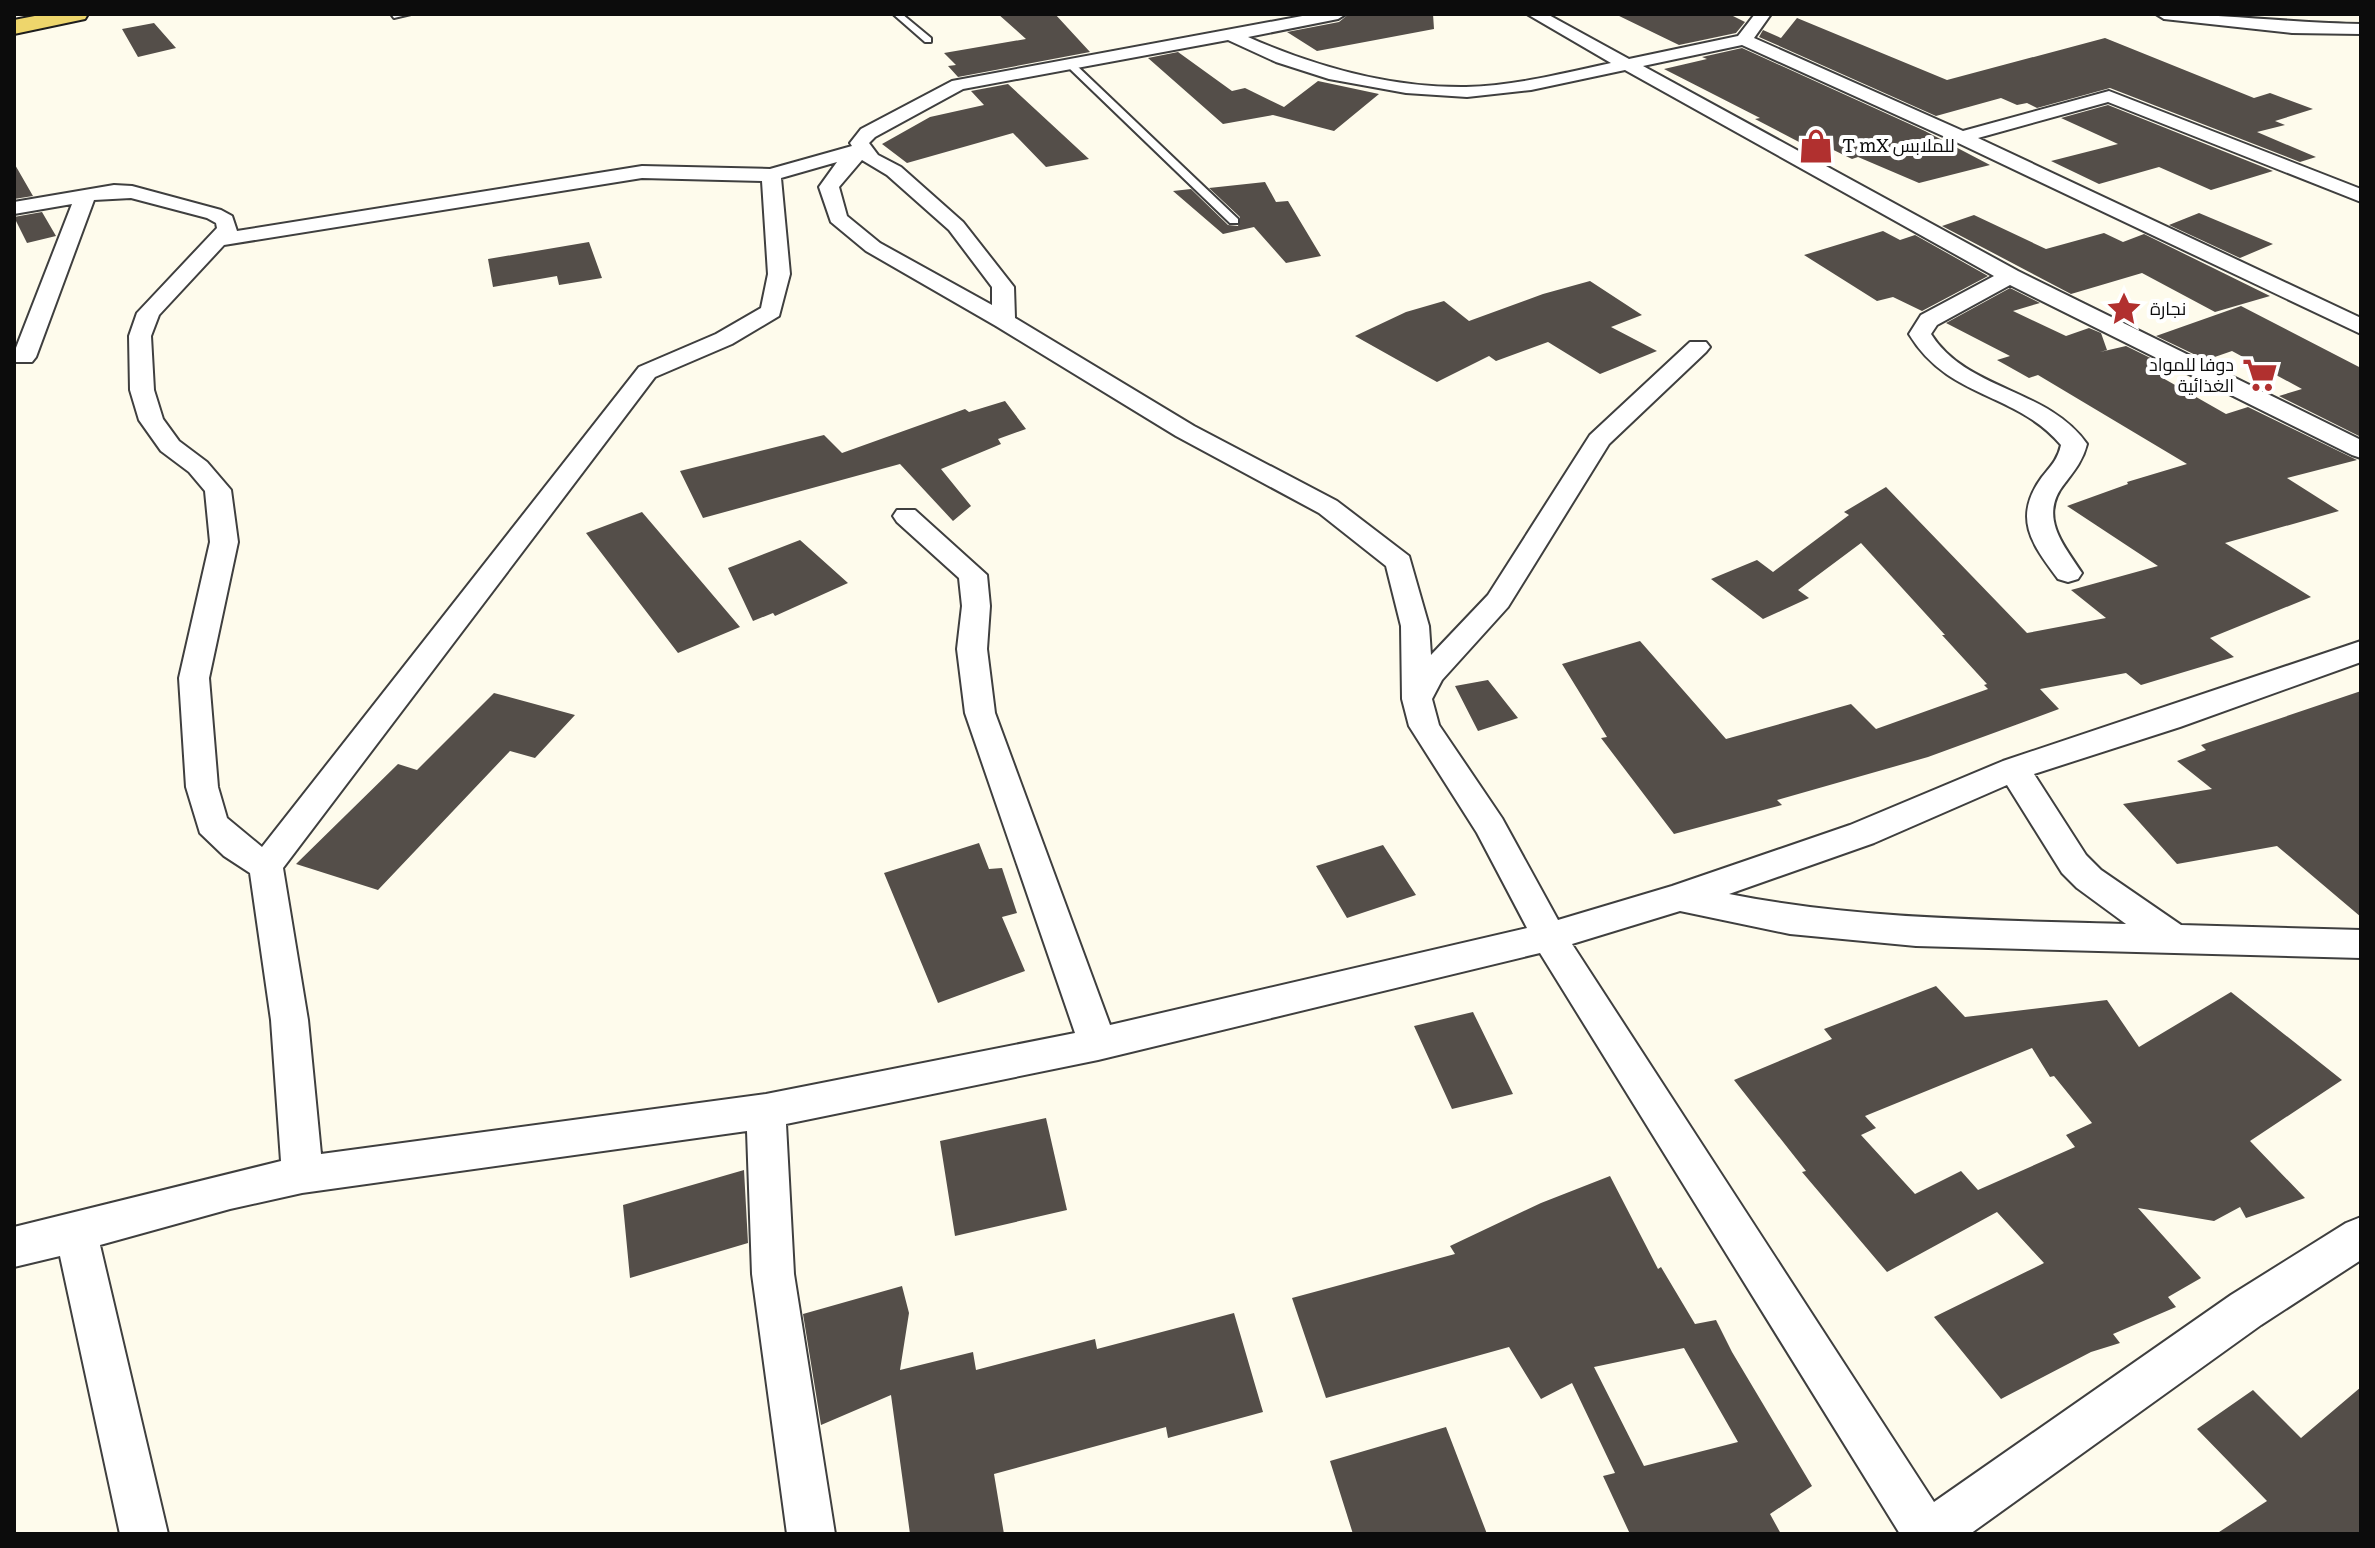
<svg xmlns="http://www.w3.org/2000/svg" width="2375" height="1548" viewBox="0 0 2375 1548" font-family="Literata,Cairo,serif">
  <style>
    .building { fill: #544e49; fill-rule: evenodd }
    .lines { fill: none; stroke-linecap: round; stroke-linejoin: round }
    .lane-casing { stroke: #3f3f3f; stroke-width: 4 }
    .street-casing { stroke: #3f3f3f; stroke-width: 4 }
    .primary-casing { stroke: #1d1d1d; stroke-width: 4 }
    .lane { fill: #fff; fill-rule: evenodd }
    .street { fill: #fff; fill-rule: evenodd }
    .primary { fill: #eed66c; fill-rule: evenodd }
    .labels { text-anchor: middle; stroke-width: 8; stroke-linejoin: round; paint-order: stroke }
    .far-poi-label { font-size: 18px; fill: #0c0c0c; stroke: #fff; text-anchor: start }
  </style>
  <rect width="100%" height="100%" fill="#fefbec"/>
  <path class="building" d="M998,14H1055L1090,52L958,77L948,66L956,65L944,53L1026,39Z
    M1349,14H1433L1434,29L1317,51L1287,32L1339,22Z
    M1615,14H1729L1745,22L1736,33L1679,45Z
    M1797,18L1947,80L2105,38L2254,98L2270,93L2313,109L2275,121L2285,125L2257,132L2316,157L2300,162L2110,88L2037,108L2027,103L2017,105L2001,98L1936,116L1759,37L1763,30L1781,38Z
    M154,23L176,48L138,57L122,29Z
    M1742,48L1925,131L1990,165L1919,183L1858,157L1852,159L1811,139L1799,142L1755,119L1760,118L1664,69L1707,59L1702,57Z
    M1178,52L1232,91L1245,88L1284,107L1318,81L1379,94L1334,131L1273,115L1223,124L1148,58Z
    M1008,84L1089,159L1046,167L1013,133L907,163L882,144L930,117L984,105L971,91Z
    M2108,105L2273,171L2211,190L2159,167L2099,184L2051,161L2118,144L2061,118Z
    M14,163L33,196L14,199Z
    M1265,182L1276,202L1288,201L1321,256L1286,263L1254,227L1223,234L1173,191L1191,189L1228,225L1238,226L1240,217L1209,188Z
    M42,212L56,236L27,243L14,217Z
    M2199,213L2273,244L2240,258L2169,225Z
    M1974,215L2046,249L2104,233L2123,242L2144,234L2270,296L2215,312L2142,273L2071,294L1942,226Z
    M1883,231L1900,240L1915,235L1988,276L1922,311L1893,297L1877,301L1804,255Z
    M589,242L602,278L559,285L557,276L493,287L488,259Z
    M1590,281L1642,315L1611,327L1657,351L1600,374L1548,342L1496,361L1489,356L1437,382L1355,336L1406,312L1444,301L1469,321L1543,294Z
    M2010,288L2040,303L2013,311L2066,336L2089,328L2101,333L2107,350L2100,352L2126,346L2177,371L2161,377L2226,414L2248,407L2357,460L2287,478L2339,511L2225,543L2311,597L2210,638L2234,657L2141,685L2126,673L2040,689L2059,709L1928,757L1777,800L1782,805L1674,834L1601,738L1607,737L1562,664L1640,641L1726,739L1851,704L1876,729L1988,689L1984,685L1987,684L1942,635H1945L1861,543L1798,590L1809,598L1763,619L1711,579L1757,560L1773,572L1849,515L1844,512L1886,487L2027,633L2106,618L2071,590L2158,566L2067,506L2128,484L2127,482L2187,464L2038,375L2029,378L1997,360L2010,356L1946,323Z
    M2241,306L2361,368V437L2279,396L2302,389L2232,351L2206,360L2156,336Z
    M1005,401L1026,429L998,439L1001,444L941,469L971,506L953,521L900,464L703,518L680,471L824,435L842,453L965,409L969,412Z
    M642,512L706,587L740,627L678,653L586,533Z
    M800,540L848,583L775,616L773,613L753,621L728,568Z
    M1488,680L1518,718L1478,731L1455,686Z
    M2361,691V917L2277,846L2177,864L2123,804L2212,789L2177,761L2206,750L2201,745Z
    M494,693L575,715L535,758L510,751L378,890L296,864L398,764L417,770Z
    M979,843L989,869L1002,868L1017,913L1002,917L1025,971L938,1003L884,873Z
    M1383,845L1416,895L1347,918L1316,866Z
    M1936,986L1965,1017L2107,1000L2139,1047L2231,992L2342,1080L2250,1141L2305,1198L2246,1218L2240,1207L2214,1221L2138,1208L2201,1278L2168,1297L2176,1307L2113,1334L2120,1343L2091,1352L2001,1399L1934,1317L2044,1263L1997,1212L1887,1272L1802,1172L1806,1171L1734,1080L1832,1039L1824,1029ZM2032,1048L2050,1077L2054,1076L2092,1123L2066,1135L2075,1147L1978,1190L1961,1171L1915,1194L1861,1135L1876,1128L1865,1116Z
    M1473,1012L1513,1094L1452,1109L1414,1026Z
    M1046,1118L1067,1210L955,1236L940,1141Z
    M744,1170L748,1243L630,1278L623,1205Z
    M1610,1176L1658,1269L1661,1267L1695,1324L1716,1320L1732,1352L1812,1486L1770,1514L1781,1534H1630L1603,1476L1615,1473L1572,1383L1541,1399L1509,1347L1326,1398L1292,1298L1455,1254L1450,1246L1541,1203ZM1684,1348L1738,1442L1644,1466L1594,1367Z
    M902,1286L909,1313L900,1370L973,1352L976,1370L1095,1339L1097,1349L1234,1313L1263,1412L1168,1438L1166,1427L994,1474L1004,1534H910L891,1395L821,1425L803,1314Z
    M2361,1387V1534H2216L2267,1501L2197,1429L2253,1390L2301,1438Z
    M1446,1427L1487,1534H1353L1330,1461Z"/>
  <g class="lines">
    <g class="lane-casing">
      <path id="lane" d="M391,14H411L394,18Z
        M893,14H902L931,38V42H925Z
        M1069,64H1075L1238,219V223H1230L1069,68Z"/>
    </g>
    <g class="street-casing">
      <path id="street" d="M1313,14H1346L1338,19L1248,37C1316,67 1391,88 1466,87C1515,86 1564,73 1611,63L1527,14H1547L1629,59L1738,36L1755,14H1771L1754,38L1963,131L2109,91L2361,189V202L2108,102L1978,138L2361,318V334L1954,141L1742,45L1643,66L2018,271L2361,440V458L2352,455L2010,285L1937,325L1931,334C1967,391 2048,388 2087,444C2083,460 2075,470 2065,483C2038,516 2063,544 2082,573L2078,579L2068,582L2058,579C2032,544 2012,518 2042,477C2051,466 2058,459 2061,445C2015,391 1949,400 1909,334L1921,315L1994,276L1625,70L1531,90L1467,97L1406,93L1329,79L1276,62L1228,40L963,89L875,137L869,143L878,155L901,167L963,222L1014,287L1015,318L1194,426L1337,501L1409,556L1429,626L1431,655L1488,595L1590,435L1690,342H1706L1710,347L1706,352L1609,444L1508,607L1442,680L1432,699L1439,725L1502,818L1558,920L1672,886L1850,825L2003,761L2361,641V662L2180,727L2034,774L2086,855L2101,870L2181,925L2361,930V958L1916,946L1790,934L1680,911L1572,944L1934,1502L2231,1295L2346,1223L2361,1217V1260L2261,1325L1970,1534H1900L1540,953L1098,1060L786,1124L794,1274L835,1534H787L752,1274L747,1131L302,1193L230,1209L100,1245L168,1534H120L60,1256L14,1267V1227L281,1161L271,1020L250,873L224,856L200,833L186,787L179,678L210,542L205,491L189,472L161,451L139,420L130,390L129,336L137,313L217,228L216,223L207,218L131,198L94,200L36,357L32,362H16L14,353L72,204L14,214V202L114,185L132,186L221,210L232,216L237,231L642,166L770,169L852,146L850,143L861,129L952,81ZM862,160L887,175L949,230L992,287V305L880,243L847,216L839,187ZM837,162L819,187L831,222L866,251L996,326L1176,436L1319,513L1386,566L1401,626L1402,699L1409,726L1477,833L1527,928L1110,1025L995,713L987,649L990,606L987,575L915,510H897L893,516L897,522L959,578L962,606L957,649L965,713L1075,1033L766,1094L321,1154L308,1020L283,868L655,377L732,344L779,316L790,274L781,178ZM642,178L762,181L768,274L761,308L716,334L639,367L262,847L227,818L218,787L209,678L238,542L231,490L207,462L179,441L163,419L154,390L151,336L159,315L224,245ZM2007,785L2062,873L2077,888L2126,924C1993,920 1860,920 1729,894L1874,843Z
        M2156,14C2225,14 2292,23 2361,24V34L2292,33L2164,19Z"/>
    </g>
    <g class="primary-casing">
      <path id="primary" d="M45,14H88L85,19L14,34V20Z"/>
    </g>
    <use href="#lane" class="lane"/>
    <use href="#street" class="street"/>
    <use href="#primary" class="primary"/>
  </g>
  <defs>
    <g id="shop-bare" transform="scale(2.76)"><path d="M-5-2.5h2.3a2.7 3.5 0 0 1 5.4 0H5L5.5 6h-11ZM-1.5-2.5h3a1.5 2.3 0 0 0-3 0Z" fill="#b1302f" stroke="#fff" stroke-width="2.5" paint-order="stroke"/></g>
    <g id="sight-bare" transform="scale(2.76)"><path d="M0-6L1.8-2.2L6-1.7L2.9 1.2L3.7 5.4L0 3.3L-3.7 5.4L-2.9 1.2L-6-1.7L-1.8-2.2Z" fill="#b1302f" stroke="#fff" stroke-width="2.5" paint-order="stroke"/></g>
    <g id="supermarket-bare" transform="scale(2.76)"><path d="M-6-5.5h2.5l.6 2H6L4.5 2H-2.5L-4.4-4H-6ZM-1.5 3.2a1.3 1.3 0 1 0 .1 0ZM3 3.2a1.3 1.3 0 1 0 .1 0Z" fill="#b1302f" stroke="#fff" stroke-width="2.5" paint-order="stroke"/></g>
  </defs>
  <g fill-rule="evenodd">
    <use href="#shop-bare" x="1816" y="146"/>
    <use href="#sight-bare" x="2124" y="309"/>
    <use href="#supermarket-bare" x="2260" y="375"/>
  </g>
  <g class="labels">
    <g class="far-poi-label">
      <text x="1842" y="152">T mX للملابس</text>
      <text x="2150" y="315">نجارة</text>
      <text x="2234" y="371" text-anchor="end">دوفا للمواد<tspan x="2234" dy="21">الغذائية</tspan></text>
    </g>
  </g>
  <rect width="2375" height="1548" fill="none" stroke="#0c0c0c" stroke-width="32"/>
</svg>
